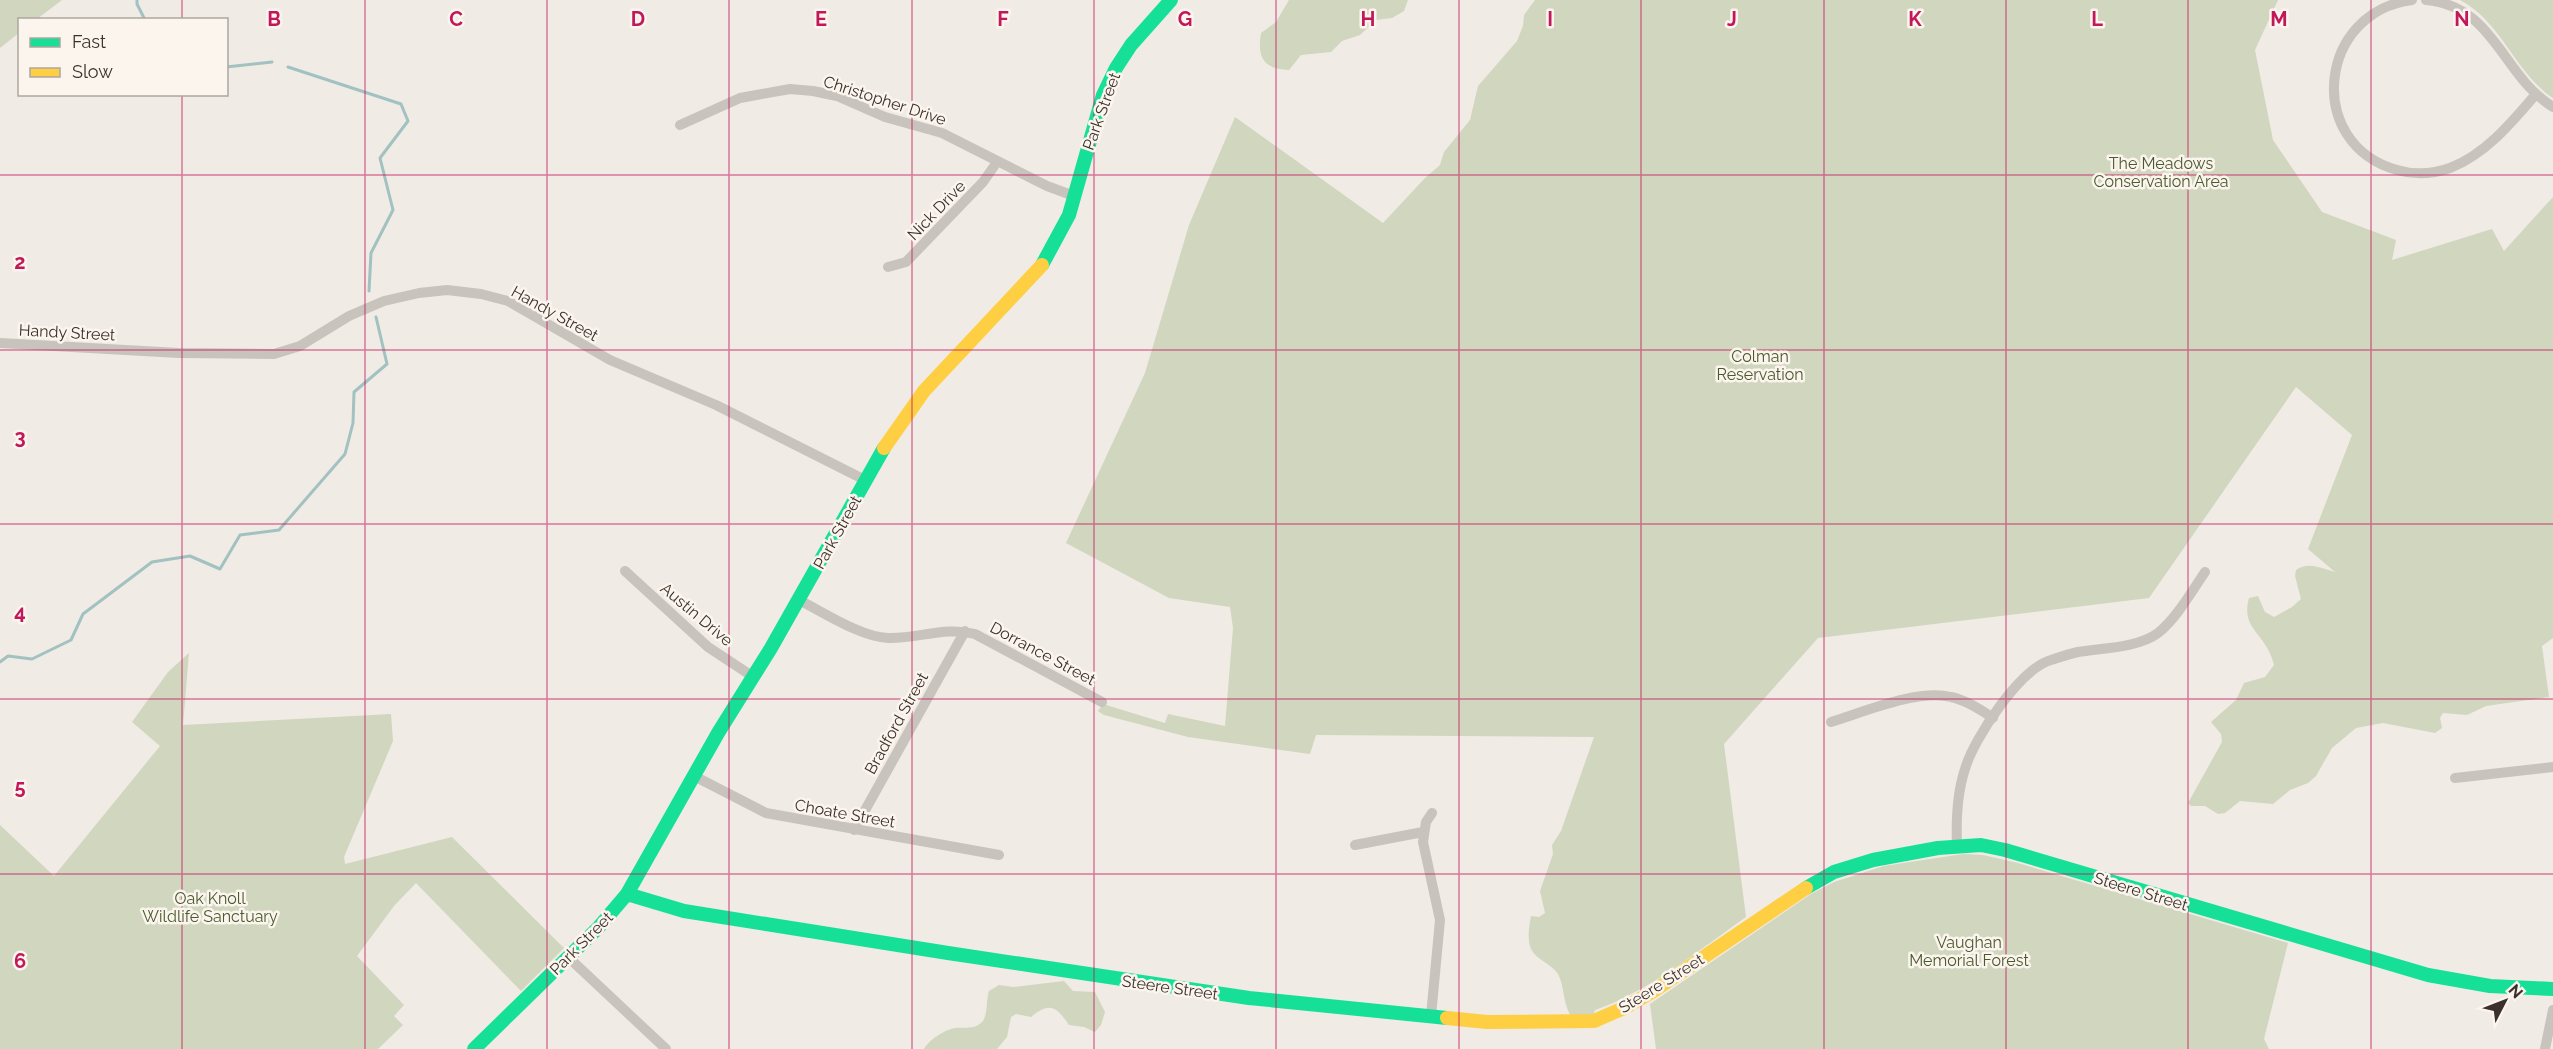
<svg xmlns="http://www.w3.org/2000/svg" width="2553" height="1049" viewBox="0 0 2553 1049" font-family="Raleway,sans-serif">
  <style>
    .green { fill: #d1d6bf }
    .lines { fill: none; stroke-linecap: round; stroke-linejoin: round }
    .stream { stroke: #a1c2c1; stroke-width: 3 }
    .street { stroke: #c9c3be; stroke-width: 10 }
    .fast { stroke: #16e098; stroke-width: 14 }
    .slow { stroke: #ffcf43; stroke-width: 14 }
    .grid { fill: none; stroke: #c2185b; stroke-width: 1.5; stroke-opacity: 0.55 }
    .labels { text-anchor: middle; stroke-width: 5; stroke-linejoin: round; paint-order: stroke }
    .street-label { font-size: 16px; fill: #3b302b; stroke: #fbf5ee }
    .park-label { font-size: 16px; fill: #4a5a2e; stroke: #fbf5ee }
    .grid-label { font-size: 20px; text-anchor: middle; font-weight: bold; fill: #c2185b; stroke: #fbf5ee; stroke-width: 5; stroke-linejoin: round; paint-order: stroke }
  </style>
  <rect width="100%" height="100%" fill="#f0ebe5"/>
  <path class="green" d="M0,0H62L37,19L20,20L19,33L0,48Z
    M1289,0H1408L1404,11L1392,18L1376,20L1360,35L1342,41L1331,52L1301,55L1289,70C1263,69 1257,57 1261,33L1276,22Z
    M1535,0H2278L2255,50L2273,140L2322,212L2396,240L2392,260L2492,229L2504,251L2553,197V638L2542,646L2549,697L2486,706L2467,715L2443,713L2440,718L2442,728L2435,733L2383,723L2356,728L2332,748L2316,776L2308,783L2290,790L2273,804L2240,801L2225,813L2218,814L2205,806H2191L2188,803L2222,742L2221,734L2211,722L2236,700L2244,683L2265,677L2274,665C2267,633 2240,630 2249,598L2258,596L2265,612L2274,617L2292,607L2301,599L2295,576L2296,570C2309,561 2322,569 2335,572L2308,549L2352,435L2296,387L2149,598L1818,638L1724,744L1746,917C1699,950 1650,991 1595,1010L1592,1018L1576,1021C1562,1010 1566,989 1558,974C1551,963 1536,960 1531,949C1527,939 1529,927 1531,916L1539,917L1545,913L1540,891L1553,854L1552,845L1561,831L1594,737L1316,735L1310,754L1188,737L1104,715L1098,711L1103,704L1165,723L1168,714L1225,726L1233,628L1230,607L1169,598L1066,543L1145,373L1189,225L1235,117L1383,223L1425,178L1440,165L1444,152L1470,120L1478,86L1517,41L1523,26L1524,15Z
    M2460,0H2553V98C2515,73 2502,22 2460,0Z
    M189,653L183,725L391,714L393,741L344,857L345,864L452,837L564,948L521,991L416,883L394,906L357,956L404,1005L394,1016L403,1025L378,1049H0V825L54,876L160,746L132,722L168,672Z
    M1963,854L1983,855L2018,863L2288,943L2264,1039L2269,1049H1656L1650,1004L1811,894L1834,882L1884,866Z
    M1064,981L1073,991L1095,992L1105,1012L1101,1025L1095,1032L1084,1027L1069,1025C1056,1006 1050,1002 1031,1017L1016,1014L1011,1017L1007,1037L997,1049H924C929,1040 944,1030 955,1028C964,1027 974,1030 982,1022C988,1016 986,999 989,991L999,985L1013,987Z"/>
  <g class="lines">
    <path class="stream" d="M137,0V4L145,20
      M226,67L272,62
      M288,67L401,104L408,121L380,158L393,210L371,253L369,291
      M0,662L8,656L32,659L71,640L83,614L152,562L190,556L220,569L240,535L279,530L345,454L353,423L354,392L387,364L376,317"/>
    <path class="street" d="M2412,0C2318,12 2304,144 2397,170C2414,175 2433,174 2450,168C2486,154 2512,122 2536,94
      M2426,0C2495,6 2502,76 2553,107
      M680,125L740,98L790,89L813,91L837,96L885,117L942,133L1047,186L1074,196
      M888,267L906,262L983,182L997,162
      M0,343L179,353L274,354L300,346L349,316L384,301L419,293L447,290L481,294L508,301L610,360L716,405L865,480
      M625,571L708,647L752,676
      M799,600C823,612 861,637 888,638C918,639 945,626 975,634L1102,702
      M1831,722C1864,712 1917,689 1951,697C1966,700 1980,709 1993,718
      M694,776L766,813L999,855
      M2455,778L2553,767
      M854,830L965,631
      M1355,845L1423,832
      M1957,846C1956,822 1957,793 1965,769C1974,738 2020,669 2051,660C2060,657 2069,654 2078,652C2101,648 2138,648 2158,633C2176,619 2192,591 2205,572
      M568,957L666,1049
      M1431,1016L1440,920L1423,842L1426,822L1432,813
      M2545,1049L2553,1010"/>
    <path class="fast" d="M1042,265L1069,215L1103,95L1116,68L1131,45L1171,0
      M1806,888L1834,872L1873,860L1938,848L1981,845L2005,850L2428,975L2490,986L2553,989
      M627,894L684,911L948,953L1249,998L1447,1018
      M474,1049L598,928L627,894L718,733L771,648L884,448"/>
    <path class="slow" d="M884,448L924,391L1042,265
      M1447,1018L1487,1022L1594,1021L1624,1008L1652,992L1806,888"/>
  </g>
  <path class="grid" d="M182,0V20M365,0V1049M547,0V1049M729,0V1049M912,0V1049M1094,0V1049M1276,0V1049M1459,0V1049M1641,0V1049M1824,0V1049M2006,0V1049M2188,0V1049M2371,0V1049M182,94V1049M0,175H2553M0,350H2553M0,524H2553M0,699H2553M0,874H2553"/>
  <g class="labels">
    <g class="street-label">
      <text transform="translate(885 100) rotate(18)" y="6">Christopher Drive</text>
      <text transform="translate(1101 111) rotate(-70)" y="6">Park Street</text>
      <text transform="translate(936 210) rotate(-46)" y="6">Nick Drive</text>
      <text transform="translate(555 313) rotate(29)" y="6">Handy Street</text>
      <text transform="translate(67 332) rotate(3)" y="6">Handy Street</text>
      <text transform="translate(837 532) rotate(-61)" y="6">Park Street</text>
      <text transform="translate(697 614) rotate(40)" y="6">Austin Drive</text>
      <text transform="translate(1043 653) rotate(28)" y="6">Dorrance Street</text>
      <text transform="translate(896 723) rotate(-61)" y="6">Bradford Street</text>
      <text transform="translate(845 813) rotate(10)" y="6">Choate Street</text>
      <text transform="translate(2141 891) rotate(17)" y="6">Steere Street</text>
      <text transform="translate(581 943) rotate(-45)" y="6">Park Street</text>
      <text transform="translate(1661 983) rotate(-32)" y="6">Steere Street</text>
      <text transform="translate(1170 987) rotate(8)" y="6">Steere Street</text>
    </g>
    <g class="park-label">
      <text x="2161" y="169">The Meadows<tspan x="2161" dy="18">Conservation Area</tspan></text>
      <text x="1760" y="362">Colman<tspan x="1760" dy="18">Reservation</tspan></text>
      <text x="210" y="904">Oak Knoll<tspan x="210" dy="18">Wildlife Sanctuary</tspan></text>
      <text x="1969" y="948">Vaughan<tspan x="1969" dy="18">Memorial Forest</tspan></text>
    </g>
  </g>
  <g class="grid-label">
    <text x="274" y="26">B</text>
    <text x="456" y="26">C</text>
    <text x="638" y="26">D</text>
    <text x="821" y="26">E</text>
    <text x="1003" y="26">F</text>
    <text x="1185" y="26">G</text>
    <text x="1368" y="26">H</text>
    <text x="1550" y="26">I</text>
    <text x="1732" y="26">J</text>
    <text x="1915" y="26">K</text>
    <text x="2097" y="26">L</text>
    <text x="2279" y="26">M</text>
    <text x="2462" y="26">N</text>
    <text x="20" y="269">2</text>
    <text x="20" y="444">3</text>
    <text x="20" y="619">4</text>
    <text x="20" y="794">5</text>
    <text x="20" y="968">6</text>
  </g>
  <rect x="18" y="18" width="210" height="78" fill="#fbf5ee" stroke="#aea6a0" stroke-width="1.5"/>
  <rect x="30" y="38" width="30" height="9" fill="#16e098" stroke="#aea6a0" stroke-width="1.5"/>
  <text x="72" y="48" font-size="18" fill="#3b302b">Fast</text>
  <rect x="30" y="68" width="30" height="9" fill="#ffcf43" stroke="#aea6a0" stroke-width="1.5"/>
  <text x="72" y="78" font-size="18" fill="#3b302b">Slow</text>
  <g transform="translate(2505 1001) rotate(48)" stroke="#fbf5ee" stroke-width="4.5" paint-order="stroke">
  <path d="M0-4.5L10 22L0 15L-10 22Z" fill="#3b302b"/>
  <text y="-9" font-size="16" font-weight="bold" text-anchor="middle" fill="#3b302b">N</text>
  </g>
</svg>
